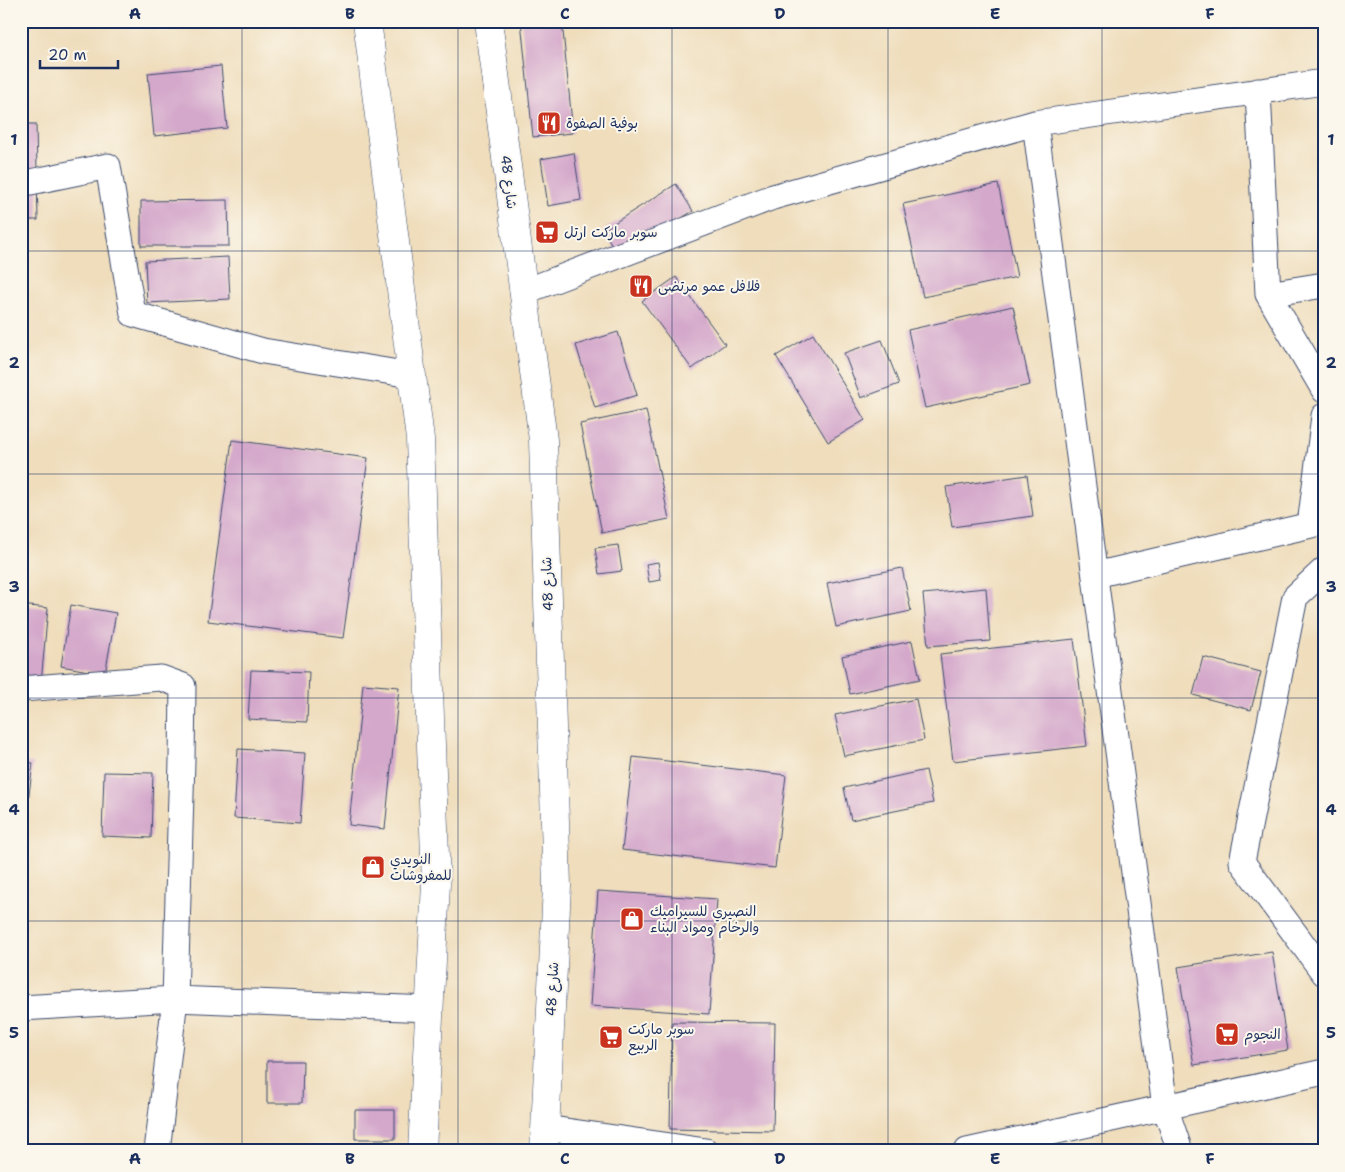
<svg xmlns="http://www.w3.org/2000/svg" width="1345" height="1172" viewBox="0 0 1345 1172" font-family="'Shantell Sans','Playpen Sans Arabic',sans-serif">
  <style>
    .building { fill: #d4a8cb }
    .lines { fill: none; stroke-linecap: round; stroke-linejoin: round }
    .street-casing { stroke: #3b496c; stroke-width: 27 }
    .secondary-casing { stroke: #3b496c; stroke-width: 29 }
    .street { stroke: #fff; stroke-width: 25 }
    .secondary { stroke: #fff; stroke-width: 28 }
    .grid { fill: none; stroke: #1b2f5e; stroke-width: 1; stroke-opacity: 0.55 }
    .labels { text-anchor: middle; stroke-width: 4; stroke-linejoin: round; paint-order: stroke }
    .poi-label { font-size: 14px; fill: #1b2f5e; stroke: #fbf7ec; text-anchor: start }
    .street-label { font-size: 14px; fill: #1b2f5e; stroke: #fbf7ec }
    .neatline { fill: none; stroke: #1b2f5e; stroke-width: 2 }
    .grid-label { font-size: 16px; text-anchor: middle; font-weight: bold; fill: #1b2f5e }
  </style>
  <rect width="100%" height="100%" fill="#fbf7ec"/>
  <filter id="ink" filterUnits="userSpaceOnUse"><feTurbulence type="fractalNoise" baseFrequency=".02" numOctaves="2"/><feDisplacementMap in="SourceGraphic" scale="10" xChannelSelector="R" yChannelSelector="G"/><feConvolveMatrix kernelMatrix="1 2 1 2 8 2 1 2 1" color-interpolation-filters="sRGB"/></filter>
  <filter id="wash" filterUnits="userSpaceOnUse"><feTurbulence type="fractalNoise" baseFrequency=".0096" numOctaves="4" result="noise"/><feDisplacementMap in="SourceGraphic" scale="20" xChannelSelector="R" yChannelSelector="G"/><feGaussianBlur stdDeviation="1.12" result="paint"/><feColorMatrix in="noise" values="0 0 0 0 0 0 0 0 0 0 0 0 0 0 0 0 0 1.4 0 .05"/><feComposite in="paint" operator="in"/></filter>
  <g filter="url(#wash)">
    <rect width="100%" height="100%" fill="#efddbb"/>
    <g id="blocks">
      <path class="building" d="M521,21H562L573,133L533,137Z
        M221,66L227,128L154,136L148,73Z
        M21,124H36L38,220H21Z
        M574,153L581,200L548,206L541,159Z
        M676,184L693,211L619,257L603,230Z
        M998,184L1017,277L923,297L903,204Z
        M228,200L229,246H141V201Z
        M228,257L230,299L147,303L145,261Z
        M676,277L725,344L692,369L642,301Z
        M1013,306L1030,385L925,408L908,330Z
        M618,332L637,395L595,408L576,345Z
        M813,334L865,420L828,442L776,356Z
        M882,340L899,384L861,398L844,353Z
        M646,410L669,519L602,533L580,424Z
        M232,440L368,458L343,638L208,621Z
        M1027,475L1033,516L952,527L946,487Z
        M618,545L622,571L599,574L595,548Z
        M658,562L661,580L649,582L646,564Z
        M902,568L911,611L836,627L827,583Z
        M986,588L990,641L928,646L923,594Z
        M21,605L48,608L40,694L21,693Z
        M71,605L116,613L105,674L61,666Z
        M1074,639L1087,746L953,761L940,654Z
        M912,641L920,679L850,694L842,656Z
        M1203,657L1261,672L1251,710L1193,695Z
        M251,670L309,672L307,722L248,719Z
        M363,684L399,687L385,829L349,825Z
        M916,699L924,740L844,756L835,715Z
        M238,749L305,753L300,823L234,818Z
        M633,757L786,775L775,868L622,850Z
        M21,762L33,763L24,833L21,832Z
        M926,770L933,803L851,820L844,788Z
        M104,772L153,773L151,838L102,836Z
        M598,891L717,899L709,1014L590,1006Z
        M1272,952L1288,1050L1194,1065L1178,967Z
        M672,1022L775,1023L773,1131L670,1129Z
        M267,1061H303L302,1103H267Z
        M355,1110H395V1139H355Z"/>
    </g>
  </g>
  <g filter="url(#ink)">
    <use href="#blocks" fill-opacity="0" stroke="#3b496c" stroke-width="1"/>
    <g class="lines">
      <g class="street-casing">
        <path id="street" d="M1258,91L1268,294L1324,285
          M1035,123L1165,1107L1180,1151
          M21,184L108,166L133,314L263,351L411,375
          M523,292L773,197L1035,123L1324,82
          M1268,294L1324,390
          M1310,525L1324,416
          M1324,570L1295,597L1242,862L1324,973
          M1095,575L1324,522
          M21,689L161,678L183,686L182,760L175,999L157,1151
          M21,1008L175,999L430,1009
          M545,1128L706,1151
          M967,1151L1324,1072"/>
      </g>
      <g class="secondary-casing">
        <path id="secondary" d="M367,21L420,439L436,884L422,1151
          M488,21L543,440L557,886L544,1151"/>
      </g>
      <use href="#street" class="street"/>
      <use href="#secondary" class="secondary"/>
    </g>
  </g>
  <path class="grid" d="M242,21V1151M458,21V1151M672,21V1151M888,21V1151M1102,21V1151M21,251H1324M21,474H1324M21,698H1324M21,921H1324"/>
  <defs>
    <g id="restaurant-square" transform="scale(1.25)"><rect x="-9" y="-9" width="18" height="18" rx="4" fill="#c8321e" stroke="#fbf7ec"/><path d="M-5-6h1v4h1v-4h1v4h1v-4h1v5L-1.5 .5V6h-2V.5L-5-1ZM5-6V6H3V1.5H1.5Q1.5-4 5-6Z" fill="#fff"/></g>
    <g id="supermarket-square" transform="scale(1.25)"><rect x="-9" y="-9" width="18" height="18" rx="4" fill="#c8321e" stroke="#fbf7ec"/><path d="M-6-5.5h2.5l.6 2H6L4.5 2H-2.5L-4.4-4H-6ZM-1.5 3.2a1.3 1.3 0 1 0 .1 0ZM3 3.2a1.3 1.3 0 1 0 .1 0Z" fill="#fff"/></g>
    <g id="shop-square" transform="scale(1.25)"><rect x="-9" y="-9" width="18" height="18" rx="4" fill="#c8321e" stroke="#fbf7ec"/><path d="M-5-2.5h2.3a2.7 3.5 0 0 1 5.4 0H5L5.5 6h-11ZM-1.5-2.5h3a1.5 2.3 0 0 0-3 0Z" fill="#fff"/></g>
  </defs>
  <g fill-rule="evenodd">
    <use href="#restaurant-square" x="549" y="123"/>
    <use href="#supermarket-square" x="547" y="232"/>
    <use href="#restaurant-square" x="641" y="286"/>
    <use href="#shop-square" x="373" y="867"/>
    <use href="#shop-square" x="632" y="919"/>
    <use href="#supermarket-square" x="1227" y="1034"/>
    <use href="#supermarket-square" x="611" y="1037"/>
  </g>
  <g class="labels">
    <g class="poi-label">
      <text x="566" y="128">بوفية الصفوة</text>
      <text x="564" y="237">سوبر ماركت ارتل</text>
      <text x="658" y="291">فلافل عمو مرتضى</text>
      <text x="390" y="864">النويدي<tspan x="390" dy="16">للمفروشات</tspan></text>
      <text x="650" y="916">النصيري للسيراميك<tspan x="650" dy="16">والرخام ومواد البناء</tspan></text>
      <text x="628" y="1034">سوبر ماركت<tspan x="628" dy="16">الربيع</tspan></text>
      <text x="1244" y="1039">النجوم</text>
    </g>
    <g class="street-label">
      <text transform="translate(509 182) rotate(83)" y="5">شارع 48</text>
      <text transform="translate(547 584) rotate(-92)" y="5">شارع 48</text>
      <text transform="translate(552 989) rotate(-87)" y="5">شارع 48</text>
    </g>
  </g>
  <rect width="1345" height="1172" fill="none" stroke="#fbf7ec" stroke-width="55"/>
  <path d="M40 60v8h78v-8" fill="none" stroke="#1b2f5e" stroke-width="2.5"/>
  <text x="48" y="60" font-size="15" fill="#1b2f5e" stroke="#fbf7ec" stroke-width="4" paint-order="stroke">20 m</text>
  <rect x="28" y="28" width="1290" height="1116" class="neatline"/>
  <g class="grid-label">
    <text x="135" y="19">A</text>
    <text x="350" y="19">B</text>
    <text x="565" y="19">C</text>
    <text x="780" y="19">D</text>
    <text x="995" y="19">E</text>
    <text x="1210" y="19">F</text>
    <text x="14" y="145">1</text>
    <text x="1331" y="145">1</text>
    <text x="14" y="368">2</text>
    <text x="1331" y="368">2</text>
    <text x="14" y="592">3</text>
    <text x="1331" y="592">3</text>
    <text x="14" y="815">4</text>
    <text x="1331" y="815">4</text>
    <text x="14" y="1038">5</text>
    <text x="1331" y="1038">5</text>
    <text x="135" y="1164">A</text>
    <text x="350" y="1164">B</text>
    <text x="565" y="1164">C</text>
    <text x="780" y="1164">D</text>
    <text x="995" y="1164">E</text>
    <text x="1210" y="1164">F</text>
  </g>
</svg>
